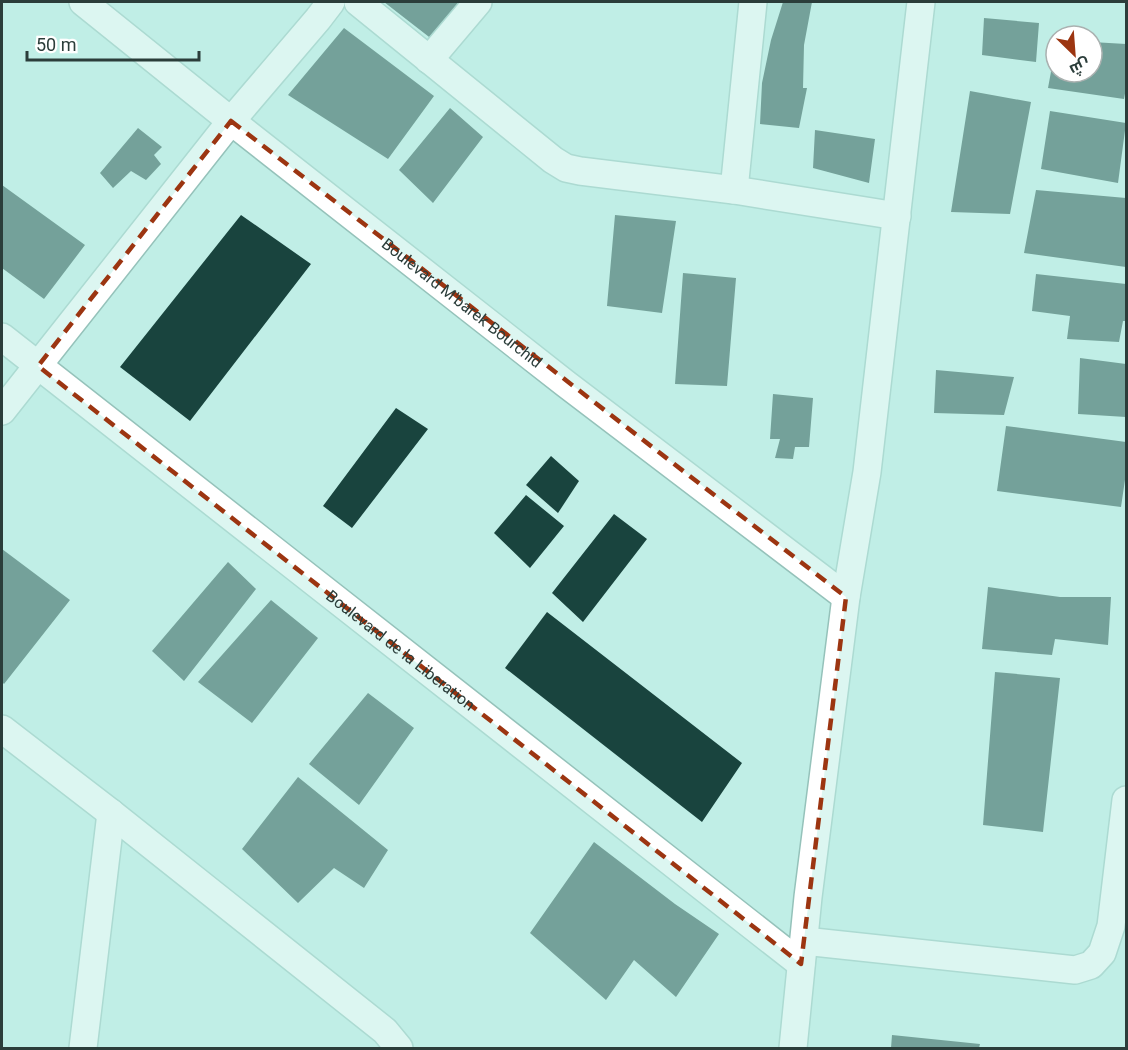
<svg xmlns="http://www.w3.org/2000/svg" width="1128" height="1050" viewBox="0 0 1128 1050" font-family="Roboto,Cairo,sans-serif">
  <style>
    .building { fill: #19443e }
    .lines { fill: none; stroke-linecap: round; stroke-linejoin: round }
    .minor-casing { stroke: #95c2ba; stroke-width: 30 }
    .minor { stroke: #fff; stroke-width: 27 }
    .marked { fill: none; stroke: #9c3511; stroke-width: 4.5; stroke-dasharray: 12 8; stroke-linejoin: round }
    .labels { text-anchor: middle; stroke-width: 6; stroke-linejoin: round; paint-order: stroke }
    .street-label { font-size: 16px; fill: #2b3d3a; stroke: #fff }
  </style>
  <rect width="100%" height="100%" fill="#c0eee6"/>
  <path class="building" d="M384,2H460L447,17L433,40Z
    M783,2H812L804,45L803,88H807L799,128L760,124L762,83L771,40Z
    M984,18L1039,23L1036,62L982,55Z
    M344,28L434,96L388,159L288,95Z
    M1092,42L1126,44V88L1124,99L1048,88L1055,50H1056V72H1092Z
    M970,91L1031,102L1010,214L951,212Z
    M450,108L483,137L433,203L399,170Z
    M1050,111L1126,123L1118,183L1041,169Z
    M138,128L162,147L154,155L161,164L146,180L131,171L113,188L100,173Z
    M815,130L875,139L869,183L813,168Z
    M2,185L85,245L44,299L2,268Z
    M1036,190L1126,198V267L1024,253Z
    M241,215L311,264L190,421L120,367Z
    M615,215L676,221L662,313L607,306Z
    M683,273L736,278L727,386L675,384Z
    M1036,274L1126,284V321H1123L1119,342L1067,339L1070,316L1032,311Z
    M1080,358L1126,364V417L1078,414Z
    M936,370L1014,377L1004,415L934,413Z
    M773,394L813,398L809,447H795L793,459L775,458L780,439H770Z
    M396,408L428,429L352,528L323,506Z
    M1006,426L1126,442V473L1121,507L997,491Z
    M551,456L579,481L558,513L526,485Z
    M526,495L564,526L530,568L494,533Z
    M614,514L647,539L583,622L552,593Z
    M2,549L70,600L4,684L2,682Z
    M228,562L256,589L184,681L152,651Z
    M988,587L1060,597H1111L1108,645L1055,639L1052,655L982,649Z
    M271,600L318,638L252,723L198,682Z
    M547,612L742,763L702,822L505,668Z
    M995,672L1060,678L1043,832L983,825Z
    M368,693L414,728L359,805L309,764Z
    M298,777L388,850L364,888L334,868L298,903L242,849Z
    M594,842L675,904L719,934L676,997L634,960L606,1000L530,933Z
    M892,1035L980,1044L979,1048H891Z"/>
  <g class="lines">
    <g class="minor-casing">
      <g id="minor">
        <path id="s1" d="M83,2L231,121L566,384L846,597"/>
        <path d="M358,2L553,160L566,168L580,171L734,190L897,216"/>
        <path d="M429,60L478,2"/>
        <path d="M734,190L753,2"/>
        <path id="s2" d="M2,337L801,964"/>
        <path d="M2,411L231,121L318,19L331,2"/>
        <path d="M2,729L111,813L385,1031L399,1048"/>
        <path d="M804,941L1075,970L1091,965L1102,953L1111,926L1126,800"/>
        <path d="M83,1048L111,813"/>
        <path d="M793,1048L808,897L846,597L867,472L921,2"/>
      </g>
    </g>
    <use href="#minor" class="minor"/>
  </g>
  <path d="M0 0H1128V1050H0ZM231,121L846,597L801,964L38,366Z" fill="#c0eee6" fill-opacity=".55" fill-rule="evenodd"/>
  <path class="marked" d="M231,121L846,597L801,964L38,366Z"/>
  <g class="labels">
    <g class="street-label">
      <text dy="6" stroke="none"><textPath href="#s1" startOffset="484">Boulevard M'barek Bourchid</textPath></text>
      <text dy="6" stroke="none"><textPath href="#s2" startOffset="507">Boulevard de la Liberation</textPath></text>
    </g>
  </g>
  <rect width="1128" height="1050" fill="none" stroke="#2b3d3a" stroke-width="6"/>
  <g transform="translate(1074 54) rotate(155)"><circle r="28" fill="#ffffff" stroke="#aab1b0" stroke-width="1.5"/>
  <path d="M0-4.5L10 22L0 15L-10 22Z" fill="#9c3511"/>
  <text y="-9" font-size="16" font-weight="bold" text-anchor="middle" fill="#2b3d3a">ش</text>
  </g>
  <path d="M27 51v9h172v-9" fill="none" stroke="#2b3d3a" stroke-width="3"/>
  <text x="36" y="51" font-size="18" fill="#2b3d3a" stroke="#ffffff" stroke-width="4.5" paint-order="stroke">50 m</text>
</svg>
